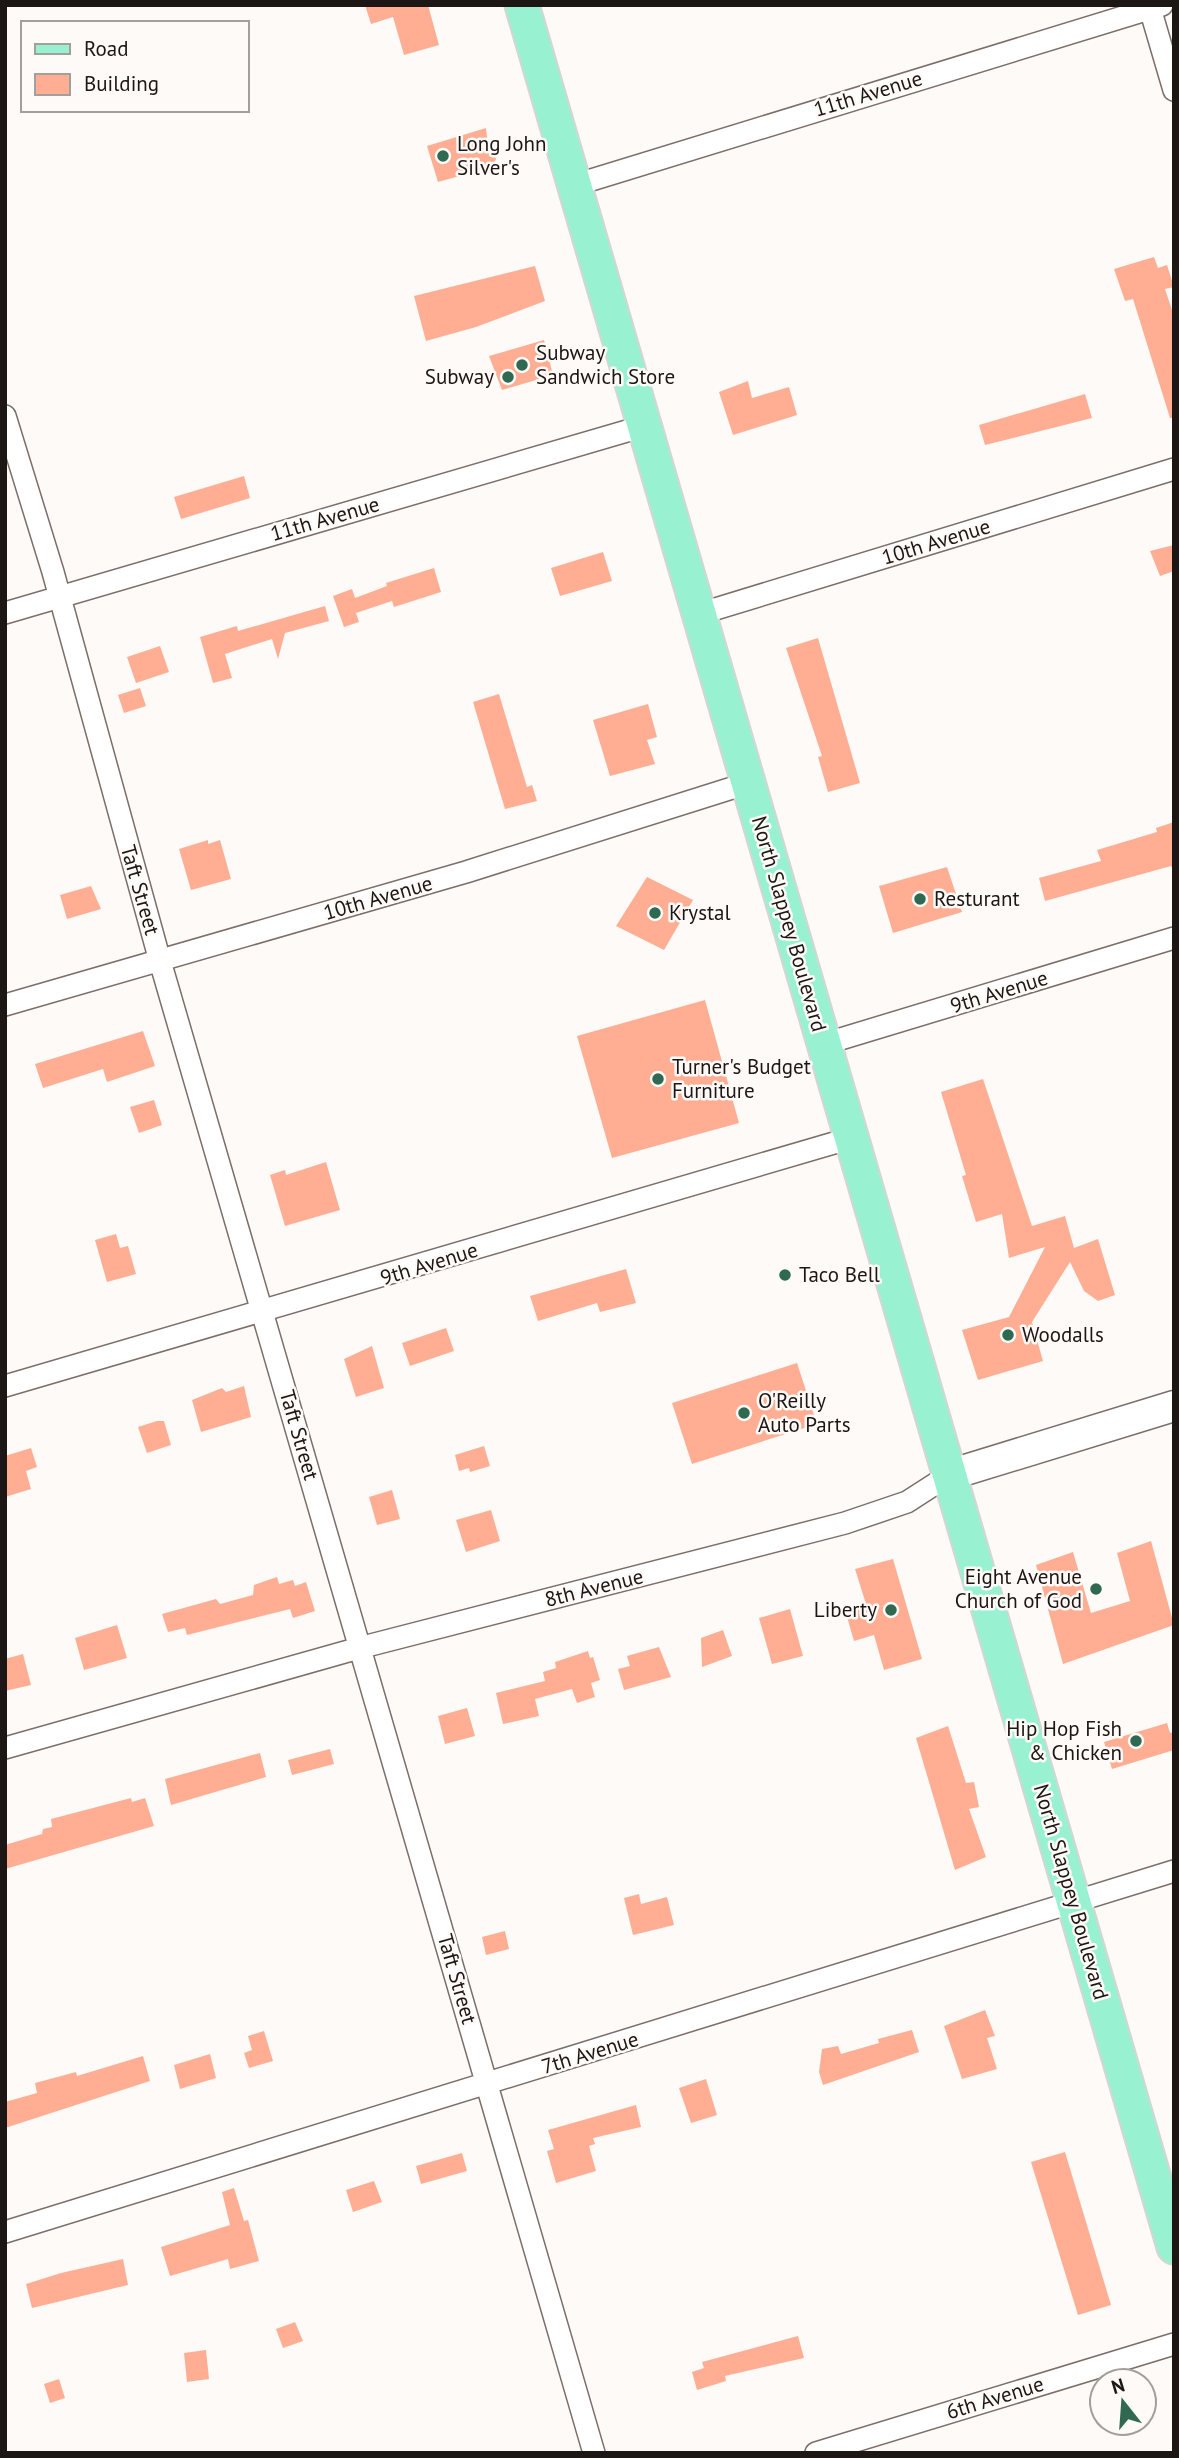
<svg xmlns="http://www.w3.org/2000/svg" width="1179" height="2458" viewBox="0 0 1179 2458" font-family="'PT Sans',sans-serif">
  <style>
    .building { fill: #ffae93 }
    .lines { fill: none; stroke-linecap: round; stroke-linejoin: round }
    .street-casing { stroke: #7d6e69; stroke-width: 24 }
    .secondary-casing { stroke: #7d6e69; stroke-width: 33 }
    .primary-casing { stroke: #d6d5d5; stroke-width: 37 }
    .street { stroke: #fff; stroke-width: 21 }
    .secondary { stroke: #fff; stroke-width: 30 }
    .primary { stroke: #98f2d1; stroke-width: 33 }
    .poi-dot { fill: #306952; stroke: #fdfaf8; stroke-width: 2.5 }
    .labels { text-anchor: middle; stroke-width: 5; stroke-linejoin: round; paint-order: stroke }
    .street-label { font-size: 21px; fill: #1c1614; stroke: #fdfaf8 }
    .poi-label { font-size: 21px; fill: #1c1614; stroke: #fdfaf8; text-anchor: start }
  </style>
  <rect width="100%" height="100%" fill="#fdfaf8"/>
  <path class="building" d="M365,5H428L439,45L404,55L393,17L371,24Z
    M486,128L488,146L492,145L496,159L492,167L438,182L427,146Z
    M1154,257L1158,268L1167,265L1174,287L1165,289L1174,316V418H1170L1133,299L1125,301L1114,269Z
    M535,266L545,301L476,327L426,341L414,296Z
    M544,340L553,375L502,390L489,356Z
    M748,381L752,398L789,387L797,415L733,435L719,392Z
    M1085,394L1092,418L985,445L979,425Z
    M244,476L250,498L181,519L174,497Z
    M1174,545V571L1160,576L1150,551Z
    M603,552L612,581L560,596L551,568Z
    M434,568L441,592L394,607L392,601L356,613L359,622L344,627L333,596L352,589L355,598L387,586L386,583Z
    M325,606L329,621L285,633L278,659L272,639L225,654L232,678L213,683L200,637L237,626L238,631Z
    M818,638L860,783L828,792L818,757L822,756L786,648Z
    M160,646L169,672L136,683L127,657Z
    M140,688L146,706L124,713L118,695Z
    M499,694L527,787L532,785L537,801L505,809L473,702Z
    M648,704L657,737L647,740L655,764L610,776L593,720Z
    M1174,822V871L1171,866L1045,901L1039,878L1101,861L1097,850L1157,832L1156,828Z
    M208,840V844L220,840L231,879L191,890L179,849Z
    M947,867L962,912L893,933L879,886Z
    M647,877L693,900L664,950L616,926Z
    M91,886L101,909L67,919L60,895Z
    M705,1000L739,1123L612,1158L577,1036Z
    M143,1031L155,1066L107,1082L103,1069L43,1088L35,1064Z
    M983,1079L1032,1226L1065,1216L1074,1248L1098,1239L1115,1295L1098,1301L1084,1291L1070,1262L1032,1322L1043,1361L978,1380L962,1330L1009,1317L1045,1247L1009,1258L1002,1214L976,1222L962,1176L966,1175L941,1092Z
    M154,1100L162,1125L139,1133L130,1107Z
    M326,1162L340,1210L285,1226L270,1175L285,1170L286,1175Z
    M116,1234L120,1248L128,1246L136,1274L107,1282L95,1240Z
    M626,1269L636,1303L600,1312L597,1303L538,1321L530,1296Z
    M446,1328L454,1351L410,1366L402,1343Z
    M372,1346L384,1388L356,1397L344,1359Z
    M797,1363L817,1424L692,1464L672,1403Z
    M244,1386L251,1417L201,1432L192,1400L222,1388L226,1392Z
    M157,1421H164L171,1445L147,1453L138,1427Z
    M484,1446L490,1466L470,1472L469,1468L459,1471L455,1455Z
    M31,1448L37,1467L26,1471L31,1489L5,1497V1456Z
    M392,1490L400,1519L377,1525L369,1497Z
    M491,1510L500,1541L466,1552L456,1520Z
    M1151,1541L1174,1625L1063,1664L1036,1565L1073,1552L1091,1613L1130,1601L1117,1553Z
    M893,1559L922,1659L884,1670L874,1635L854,1641L845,1610L866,1604L855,1569Z
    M277,1577L279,1584L293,1580L295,1586L306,1582L315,1611L293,1618L290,1609L187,1635L185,1628L168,1632L162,1614L216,1599L220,1604L253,1595L254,1585Z
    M790,1609L803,1656L772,1664L759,1618Z
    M117,1625L127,1658L84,1670L75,1638Z
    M723,1630L732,1656L702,1667L701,1638Z
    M659,1647L671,1677L624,1690L618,1669L630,1666L627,1656Z
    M588,1651L590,1658L593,1657L600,1680L591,1683L595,1697L577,1703L572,1689L535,1699L539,1716L503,1724L496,1693L545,1681L543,1672L556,1668L555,1662Z
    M23,1654L31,1685L5,1691V1659Z
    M467,1708L475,1736L445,1744L438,1716Z
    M1167,1723L1170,1733L1174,1732V1750L1112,1769L1104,1742Z
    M948,1726L966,1783L974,1782L979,1807L969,1809L986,1857L955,1870L916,1738Z
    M330,1749L334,1764L292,1775L288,1760Z
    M260,1753L266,1777L171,1805L165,1779Z
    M131,1798L132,1802L145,1798L154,1826L5,1869V1845L42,1834L43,1829L52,1827L51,1819Z
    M639,1894L641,1904L667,1897L674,1925L633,1935L624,1898Z
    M505,1931L509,1949L486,1955L482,1937Z
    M985,2010L995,2036L987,2038L997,2069L962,2079L944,2026Z
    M912,2030L919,2052L823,2085L819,2072L822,2049L838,2046L841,2054L879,2043L878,2039Z
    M264,2031L273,2061L249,2068L244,2053L252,2050L248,2036Z
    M210,2054L216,2078L180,2089L174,2065Z
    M143,2056L150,2081L5,2128V2102L37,2093L35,2083L76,2072L77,2076Z
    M706,2079L717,2115L691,2123L679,2088Z
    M636,2105L641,2127L593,2138L595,2144L589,2146L596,2171L556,2183L547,2151L554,2149L548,2130Z
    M1065,2152L1111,2305L1078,2315L1031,2162Z
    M462,2153L467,2171L421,2184L416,2166Z
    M374,2181L382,2202L353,2212L346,2190Z
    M234,2188L244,2221L248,2220L259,2261L230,2269L228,2259L170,2276L161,2247L230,2225L222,2192Z
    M123,2259L128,2285L32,2308L26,2284L61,2273Z
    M295,2322L303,2341L283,2348L276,2329Z
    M798,2336L804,2358L725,2376L726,2381L697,2390L692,2372L704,2368L702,2362Z
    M206,2350L209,2379L187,2382L184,2353Z
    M59,2379L65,2398L50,2403L44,2384Z"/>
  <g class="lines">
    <g class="street-casing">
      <path id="street" d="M1149,5L1174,90
        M575,185L1162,5
        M5,416L53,572L160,961L594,2453
        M5,613L644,426
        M699,614L1174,469
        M5,1005L466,872L748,783
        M824,1044L1174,938
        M5,1386L851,1138
        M5,1748L359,1648L845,1523L907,1502L949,1475
        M5,2232L1174,1871
        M816,2453L1174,2344"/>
    </g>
    <g class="secondary-casing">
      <path id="secondary" d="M949,1475L1174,1406"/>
    </g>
    <g class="primary-casing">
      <path id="primary" d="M522,5L1174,2247"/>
    </g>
    <use href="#street" class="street"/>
    <use href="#secondary" class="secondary"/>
    <use href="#primary" class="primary"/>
  </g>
  <g class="poi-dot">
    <circle cx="443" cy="156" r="7"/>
    <circle cx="522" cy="365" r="7"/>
    <circle cx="508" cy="377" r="7"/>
    <circle cx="920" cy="899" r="7"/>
    <circle cx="655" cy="913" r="7"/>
    <circle cx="658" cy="1079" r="7"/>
    <circle cx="785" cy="1275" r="7"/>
    <circle cx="1008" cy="1335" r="7"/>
    <circle cx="744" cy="1413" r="7"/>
    <circle cx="1096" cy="1589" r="7"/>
    <circle cx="891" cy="1610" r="7"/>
    <circle cx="1136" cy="1741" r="7"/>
  </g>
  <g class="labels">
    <g class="street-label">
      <text transform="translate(868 94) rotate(-17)" y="7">11th Avenue</text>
      <text transform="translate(325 519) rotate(-16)" y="7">11th Avenue</text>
      <text transform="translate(936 542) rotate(-17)" y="7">10th Avenue</text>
      <text transform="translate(140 890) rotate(74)" y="7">Taft Street</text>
      <text transform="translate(378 898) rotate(-16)" y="7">10th Avenue</text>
      <text transform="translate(789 924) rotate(74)" y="7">North Slappey Boulevard</text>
      <text transform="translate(999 992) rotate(-17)" y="7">9th Avenue</text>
      <text transform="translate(429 1264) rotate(-17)" y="7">9th Avenue</text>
      <text transform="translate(299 1435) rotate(74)" y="7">Taft Street</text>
      <text transform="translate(594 1588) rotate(-14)" y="7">8th Avenue</text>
      <text transform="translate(1071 1892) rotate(74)" y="7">North Slappey Boulevard</text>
      <text transform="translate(457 1979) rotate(74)" y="7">Taft Street</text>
      <text transform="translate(590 2053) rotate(-17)" y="7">7th Avenue</text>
      <text transform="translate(995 2398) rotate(-17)" y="7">6th Avenue</text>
    </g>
    <g class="poi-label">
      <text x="457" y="151">Long John<tspan x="457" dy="24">Silver's</tspan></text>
      <text x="536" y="360">Subway<tspan x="536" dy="24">Sandwich Store</tspan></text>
      <text x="494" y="384" text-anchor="end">Subway</text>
      <text x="934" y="906">Resturant</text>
      <text x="669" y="920">Krystal</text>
      <text x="672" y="1074">Turner's Budget<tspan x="672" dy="24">Furniture</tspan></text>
      <text x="799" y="1282">Taco Bell</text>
      <text x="1022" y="1342">Woodalls</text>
      <text x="758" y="1408">O'Reilly<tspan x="758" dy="24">Auto Parts</tspan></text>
      <text x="1082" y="1584" text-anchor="end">Eight Avenue<tspan x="1082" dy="24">Church of God</tspan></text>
      <text x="877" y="1617" text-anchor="end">Liberty</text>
      <text x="1122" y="1736" text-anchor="end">Hip Hop Fish<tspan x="1122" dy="24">&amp; Chicken</tspan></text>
    </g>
  </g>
  <rect width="1179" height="2458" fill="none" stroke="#1c1614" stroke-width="14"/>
  <rect x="21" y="21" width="228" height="91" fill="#fdfaf8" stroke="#a39f9d" stroke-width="2"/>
  <rect x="35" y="44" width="35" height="10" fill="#98f2d1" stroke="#a39f9d" stroke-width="2"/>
  <text x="84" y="56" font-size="21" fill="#1c1614">Road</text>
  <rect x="35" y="74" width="35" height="21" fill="#ffae93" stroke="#a39f9d" stroke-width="2"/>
  <text x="84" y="91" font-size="21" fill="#1c1614">Building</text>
  <g transform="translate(1123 2402) rotate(343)"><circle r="33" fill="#fdfaf8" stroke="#a39f9d" stroke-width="2"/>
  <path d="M0-5L12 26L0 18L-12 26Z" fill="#306952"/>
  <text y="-10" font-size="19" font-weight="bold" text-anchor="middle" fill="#1c1614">N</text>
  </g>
</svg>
